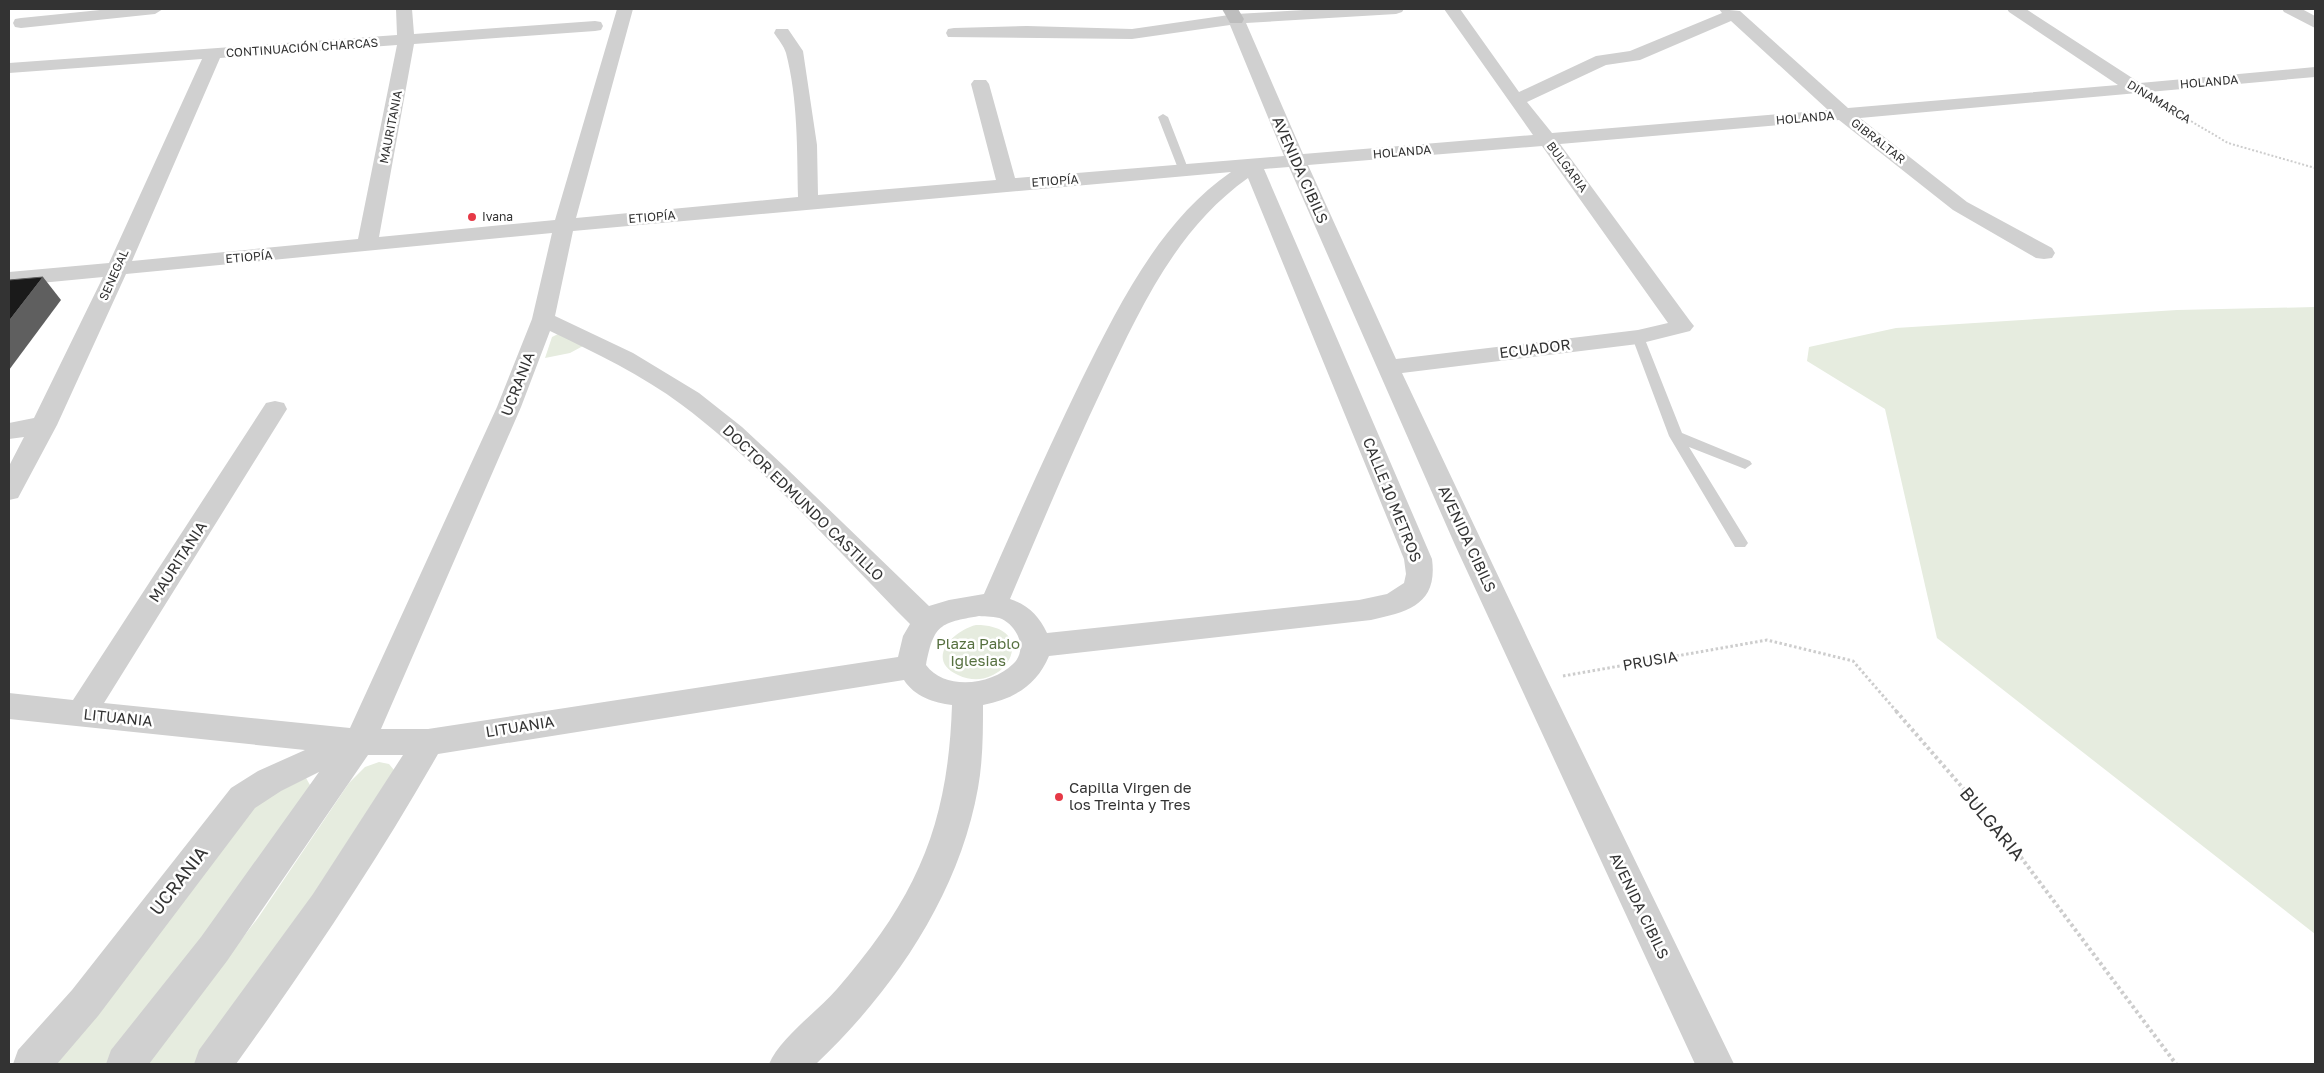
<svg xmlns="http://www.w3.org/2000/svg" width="2324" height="1073" viewBox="0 0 2324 1073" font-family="'Golos Text',sans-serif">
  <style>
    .green { fill: #e6ecdf }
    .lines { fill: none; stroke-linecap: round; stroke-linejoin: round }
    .path-far2 { stroke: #cdcdcd; stroke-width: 2; stroke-dasharray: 2 2; stroke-linecap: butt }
    .path-far1 { stroke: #cdcdcd; stroke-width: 3; stroke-dasharray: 2.5 2.5; stroke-linecap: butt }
    .path { stroke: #cdcdcd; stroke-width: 4; stroke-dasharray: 3 3; stroke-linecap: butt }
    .lane { fill: #d0d0d0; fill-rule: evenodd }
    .street { fill: #d0d0d0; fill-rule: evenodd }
    .secondary { fill: #bdbdbd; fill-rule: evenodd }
    .shaded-wall { fill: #5f5f5f }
    .building { fill: #1a1a1a; stroke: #5f5f5f }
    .poi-dot { fill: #e63946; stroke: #fff; stroke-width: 2 }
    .labels { text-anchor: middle; stroke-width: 5; stroke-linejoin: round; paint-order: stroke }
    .far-street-label { font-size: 12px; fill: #333; stroke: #fff }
    .far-poi-label { font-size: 12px; fill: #333; stroke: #fff; text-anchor: start }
    .street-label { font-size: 15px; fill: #333; stroke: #fff }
    .park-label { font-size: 15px; fill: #56703f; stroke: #fff }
    .poi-label { font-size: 15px; fill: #333; stroke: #fff; text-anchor: start }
    .near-street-label { font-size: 18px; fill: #333; stroke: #fff }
  </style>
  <rect width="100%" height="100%" fill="#fff"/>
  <path class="green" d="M2315,307V934L1937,638L1885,409L1807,361L1809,347L1896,328L2177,310Z
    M560,333L583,346L570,353L545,358L552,337Z
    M976,625C1043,625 1005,697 958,675C925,660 952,631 976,625Z
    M379,762L389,764L394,770L213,1050L202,1064H145L258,918L349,783L365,767Z
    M296,777L306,778L310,785L308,794L216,929L110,1064H48L121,978L251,807Z"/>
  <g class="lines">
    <path class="path-far2" d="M2167,107L2228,143L2315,168"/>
    <path class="path-far1" d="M1563,676L1767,640L1853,661L1897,712"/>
    <path class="path" d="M1896,711L2008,840L2176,1064"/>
    <path class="lane" d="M1163,114L1168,117L1189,171L1188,173L1184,174L1179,171L1158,117Z
      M1638,333L1644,337L1682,433L1750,461L1752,464L1745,469L1689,447L1748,543L1745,547H1735L1669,436L1632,337Z"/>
    <path class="street" d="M110,9H163L155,14L21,28L15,27L13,23L15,19L21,18Z
      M396,9H412L414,34L595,21L601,22L603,26L601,30L595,31L414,44L379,237L555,220L617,9H633L576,218L798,197C797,150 798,99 786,53C784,46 778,39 774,33L776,29H788L803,51L817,145L818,195L996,180L971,84L974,80H986L989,84L1015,178L1284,156L1230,25L1132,39L948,37L946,33L948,29L954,28L1027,26L1132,29L1236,14L1321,9H1404L1402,12L1396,14L1246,23L1303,154L1533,135L1444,9H1460L1519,92L1596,56L1630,51L1722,13L1719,9L1740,11L1848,108L2118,85L2009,12L2007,9H2026L2140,83L2315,67V77L1860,118L1967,202L2052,248L2055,253L2052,258L2044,259L2036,258L1953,210L1839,120L1560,144L1690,321L1694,326L1690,331L1638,344L1402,373L1545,675L1734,1064H1695L1455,545L1289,167L1264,169L1432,559C1438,604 1409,612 1371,620L1049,656C1037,685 1014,699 983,705C983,732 983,760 978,788C959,895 893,991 816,1064H769C780,1038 817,1012 837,989C916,898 948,827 952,705C934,703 914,696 904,680L438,754C377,861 308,964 236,1064H194L199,1050L313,894L403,755H368L227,961L149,1064H106L111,1050L201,937L319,772L281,791L255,808L98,1016L57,1064H13L18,1050L72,990L231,788L258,771L305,750L9,719V693L73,700L266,403L275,401L284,403L287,409L104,703L350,728L497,407L532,319L552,233L126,274L57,425L18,498L9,500V466L24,437L9,439V423L34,418L103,277L9,286V272L109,263L202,59L9,73V63L397,35ZM1731,21L1828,110L1552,133L1527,102L1606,65L1640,60ZM397,45L358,239L132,261L220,58ZM1542,146L1668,323L1638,330L1396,359L1308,165ZM1231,172C1159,222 1119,305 1081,381C1047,451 1015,523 984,594L949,600L929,606L785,467L742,427L699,393L633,353L555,316L573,231ZM1248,178L1404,559L1406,574L1404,583L1387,594L1359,600L1047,633C1039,616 1028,605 1010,599C1040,528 1070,457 1103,387C1140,309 1176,229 1248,178ZM550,331C596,353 642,375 682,405C765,467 837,551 910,624L903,636L898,657L428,729H381L521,407ZM979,616C986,617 995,616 1002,619C1018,627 1028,650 1013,664C992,685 945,691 926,665C934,624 940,623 979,616Z
      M2282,9H2302L2315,16V28L2284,12Z"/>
    <path class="secondary" d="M1222,9H1238L1244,19L1242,23H1230Z"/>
  </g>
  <path class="shaded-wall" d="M43,277L61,300L9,370V321Z"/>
  <path class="building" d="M43,277L9,321V280Z"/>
  <g class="poi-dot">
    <circle cx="472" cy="217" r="5"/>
    <circle cx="1059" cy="797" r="5"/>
  </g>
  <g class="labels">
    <g class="far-street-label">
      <text transform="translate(302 48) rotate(-4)" y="4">CONTINUACIÓN CHARCAS</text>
      <text transform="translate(2209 82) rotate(-5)" y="4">HOLANDA</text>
      <text transform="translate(2159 102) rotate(31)" y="4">DINAMARCA</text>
      <text transform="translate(1805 118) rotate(-5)" y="4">HOLANDA</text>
      <text transform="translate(391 127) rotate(-79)" y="4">MAURITANIA</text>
      <text transform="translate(1878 141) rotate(38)" y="4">GIBRALTAR</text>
      <text transform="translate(1402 152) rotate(-5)" y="4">HOLANDA</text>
      <text transform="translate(1567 167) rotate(53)" y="4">BULGARIA</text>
      <text transform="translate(1055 181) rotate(-4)" y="4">ETIOPÍA</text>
      <text transform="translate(652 217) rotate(-5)" y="4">ETIOPÍA</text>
      <text transform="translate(249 257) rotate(-5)" y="4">ETIOPÍA</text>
      <text transform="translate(114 275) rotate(-66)" y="4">SENEGAL</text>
    </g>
    <g class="far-poi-label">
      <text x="482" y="221">Ivana</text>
    </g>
    <g class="street-label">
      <text transform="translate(1300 170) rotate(66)" y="5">AVENIDA CIBILS</text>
      <text transform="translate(1535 349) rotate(-7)" y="5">ECUADOR</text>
      <text transform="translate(518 384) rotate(-69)" y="5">UCRANIA</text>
      <text transform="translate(1392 500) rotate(68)" y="5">CALLE 10 METROS</text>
      <text transform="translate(803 503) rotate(44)" y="5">DOCTOR EDMUNDO CASTILLO</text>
      <text transform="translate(1467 539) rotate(65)" y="5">AVENIDA CIBILS</text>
      <text transform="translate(178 562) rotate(-57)" y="5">MAURITANIA</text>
      <text transform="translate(1650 661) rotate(-10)" y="5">PRUSIA</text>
      <text transform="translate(118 718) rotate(6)" y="5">LITUANIA</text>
      <text transform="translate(520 727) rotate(-9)" y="5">LITUANIA</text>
      <text transform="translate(1639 906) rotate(64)" y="5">AVENIDA CIBILS</text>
    </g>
    <g class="park-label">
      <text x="978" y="649">Plaza Pablo<tspan x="978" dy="17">Iglesias</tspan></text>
    </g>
    <g class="poi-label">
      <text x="1069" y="793">Capilla Virgen de<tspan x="1069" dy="17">los Treinta y Tres</tspan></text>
    </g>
    <g class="near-street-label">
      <text transform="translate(1992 824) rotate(50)" y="6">BULGARIA</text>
      <text transform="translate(179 881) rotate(-52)" y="6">UCRANIA</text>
    </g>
  </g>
  <rect width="2324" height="1073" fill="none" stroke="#333333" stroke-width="20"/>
</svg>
